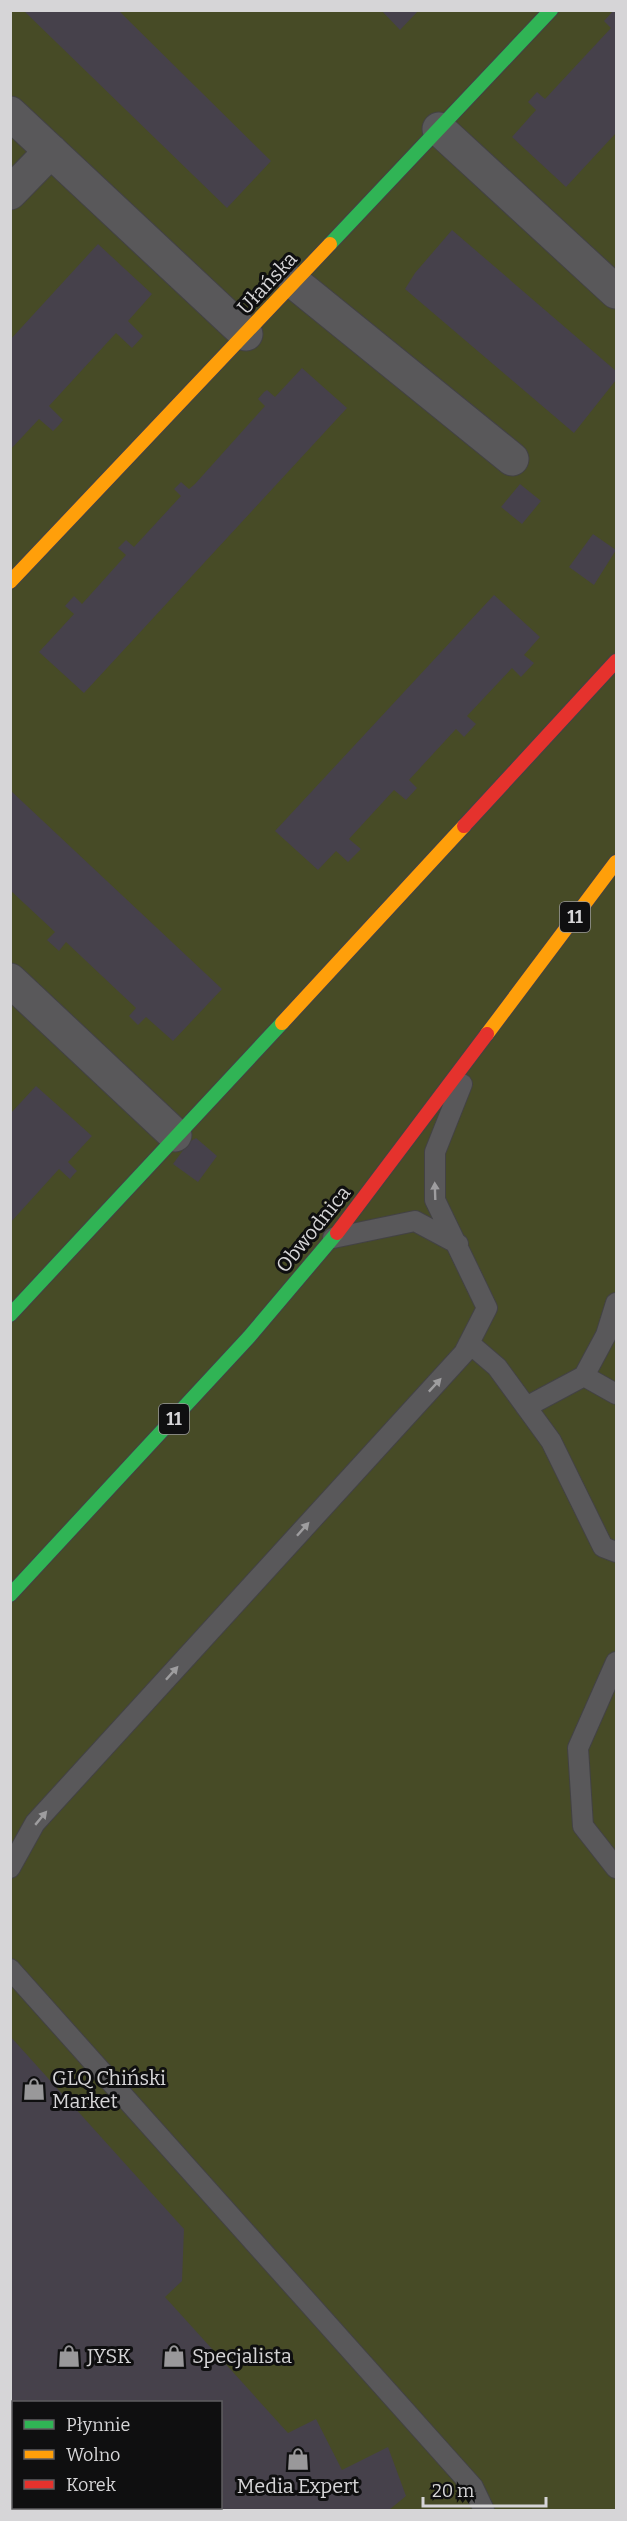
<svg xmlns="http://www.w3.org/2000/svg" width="627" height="2521" viewBox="0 0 627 2521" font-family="Bitter,serif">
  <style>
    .green { fill: #474b26; fill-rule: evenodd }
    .building { fill: #46414b }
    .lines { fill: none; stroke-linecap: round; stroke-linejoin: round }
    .lane-casing { stroke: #434244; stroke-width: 22 }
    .street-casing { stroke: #434244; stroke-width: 35 }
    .fast-casing { stroke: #434244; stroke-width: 16 }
    .slow-casing { stroke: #434244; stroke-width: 16 }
    .jam-casing { stroke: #434244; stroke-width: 16 }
    .lane { stroke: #59585a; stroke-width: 20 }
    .street { stroke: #59585a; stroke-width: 33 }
    .fast { stroke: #30b455; stroke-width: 14 }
    .slow { stroke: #ff9f0a; stroke-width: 14 }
    .jam { stroke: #e5322d; stroke-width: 14 }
    .oneway { fill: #9e9d9f }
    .labels { text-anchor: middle; stroke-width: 6; stroke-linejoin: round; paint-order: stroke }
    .shield { fill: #0f0f10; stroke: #9a9a9b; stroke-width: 1.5 }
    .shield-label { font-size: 18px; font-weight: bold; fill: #d6d5d7 }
    .street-label { font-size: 20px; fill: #d6d5d7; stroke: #0f0f10 }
    .poi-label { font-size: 20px; fill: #d6d5d7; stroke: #0f0f10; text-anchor: start }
  </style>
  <rect width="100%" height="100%" fill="#272628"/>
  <path class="green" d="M11,11H616V2510H11ZM14,2402H220V2508H14Z"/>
  <path class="building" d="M23,10H118L271,161L227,208Z
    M381,10H419L400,30Z
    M614,10H616V133L566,187L512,137L536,110L528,102L537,92L545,99L611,28L604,21Z
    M452,230L616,371V380L574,433L405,289L415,273Z
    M98,244L152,294L128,321L143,336L132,348L116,333L49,406L63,420L59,425L53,431L39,419L10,450V340Z
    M302,368L347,408L84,693L39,652L74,614L65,606L74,596L82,604L126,555L118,548L126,540L134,547L181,496L174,489L181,482L189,489L195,484L265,406L258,399L264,392L267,390L275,397Z
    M520,484L541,501L522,524L501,507Z
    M593,534L616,550L594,585L569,567Z
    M494,595L540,637L524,655L534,663L521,677L512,668L467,716L476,724L464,737L456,729L409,780L417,788L406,800L394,790L349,839L361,849L348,862L336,851L318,870L275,831Z
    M10,790L222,989L173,1041L146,1017L138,1025L129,1016L136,1008L66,942L59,951L47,940L55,932L10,890Z
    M36,1086L92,1136L68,1162L77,1171L74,1174L70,1179L59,1169L10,1223V1114Z
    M196,1138L217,1156L198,1182L173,1164L189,1142Z
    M10,2036L184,2229L182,2281L165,2297L288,2433L316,2419L342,2470L388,2447L406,2496L389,2510H45L42,2508H220V2402H14V2475L10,2471Z"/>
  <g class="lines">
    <g class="lane-casing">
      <path id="lane" d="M333,1238L415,1221L458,1244
        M469,1343L497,1367L551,1441L603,1547L616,1552
        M584,1376L616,1394
        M526,1407L584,1376L606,1335L616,1303
        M616,1662L578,1748L583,1826L616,1868
        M10,1868L35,1823L464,1353L487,1308L435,1200V1152L462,1084
        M10,1969L473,2487L484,2510"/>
    </g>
    <g class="street-casing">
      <path id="street" d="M10,113L246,334
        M439,129L616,292
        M10,193L51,151
        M295,283L512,459
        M10,980L175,1135"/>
    </g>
    <g class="fast-casing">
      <path id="fast" d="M330,244L551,10
        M10,1315L282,1023
        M10,1595L249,1337L337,1233"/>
    </g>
    <g class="slow-casing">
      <path id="slow" d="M10,582L330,244
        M282,1023L464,826
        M487,1034L616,862"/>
    </g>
    <g class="jam-casing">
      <path id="jam" d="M464,826L616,661
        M337,1233L487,1034"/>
    </g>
    <use href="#lane" class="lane"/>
    <use href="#street" class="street"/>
    <use href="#fast" class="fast"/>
    <use href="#slow" class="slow"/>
    <use href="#jam" class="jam"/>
  </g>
  <defs><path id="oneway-solid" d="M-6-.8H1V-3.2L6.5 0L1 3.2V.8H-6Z" transform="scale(1.5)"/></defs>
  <g class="oneway">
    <use href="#oneway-solid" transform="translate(435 1191) rotate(-92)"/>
    <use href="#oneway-solid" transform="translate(435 1385) rotate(-47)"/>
    <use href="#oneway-solid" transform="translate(303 1529) rotate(-48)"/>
    <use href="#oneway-solid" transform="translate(172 1673) rotate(-48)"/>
    <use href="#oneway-solid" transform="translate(41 1818) rotate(-50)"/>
  </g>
  <defs>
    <g id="shop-bare" transform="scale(1.8)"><path d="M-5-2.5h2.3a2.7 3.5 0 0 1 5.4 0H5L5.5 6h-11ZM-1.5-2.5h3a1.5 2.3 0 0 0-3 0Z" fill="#99989a" stroke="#0f0f10" stroke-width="2.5" paint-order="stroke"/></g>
  </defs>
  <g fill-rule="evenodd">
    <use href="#shop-bare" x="34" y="2089"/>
    <use href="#shop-bare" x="69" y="2356"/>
    <use href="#shop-bare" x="174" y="2356"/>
    <use href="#shop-bare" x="298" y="2459"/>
  </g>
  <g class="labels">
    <g class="shield">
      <rect x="560" y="902" width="30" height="30" rx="4.5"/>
      <rect x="159" y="1404" width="30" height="30" rx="4.5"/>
    </g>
    <g class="shield-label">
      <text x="575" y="923">11</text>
      <text x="174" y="1425">11</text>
    </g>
    <g class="street-label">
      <text transform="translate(267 283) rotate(-47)" y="7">Ułańska</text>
      <text transform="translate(313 1229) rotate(-51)" y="7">Obwodnica</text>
    </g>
    <g class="poi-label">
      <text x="52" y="2085">GLQ Chiński<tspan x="52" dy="23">Market</tspan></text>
      <text x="87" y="2363">JYSK</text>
      <text x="192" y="2363">Specjalista</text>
      <text x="298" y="2493" text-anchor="middle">Media Expert</text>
    </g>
  </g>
  <rect width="627" height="2521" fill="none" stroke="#d6d5d7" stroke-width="24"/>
  <rect x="12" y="2401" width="210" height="108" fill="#0f0f10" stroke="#5f5e60" stroke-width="1.5"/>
  <rect x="24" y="2420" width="30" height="9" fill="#30b455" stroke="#5f5e60" stroke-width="1.5"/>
  <text x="66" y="2431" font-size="18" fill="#d6d5d7">Płynnie</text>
  <rect x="24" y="2450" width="30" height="9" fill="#ff9f0a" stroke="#5f5e60" stroke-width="1.5"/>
  <text x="66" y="2461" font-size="18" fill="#d6d5d7">Wolno</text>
  <rect x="24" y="2480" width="30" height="9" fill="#e5322d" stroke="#5f5e60" stroke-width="1.5"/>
  <text x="66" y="2491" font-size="18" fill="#d6d5d7">Korek</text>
  <path d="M423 2497v9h123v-9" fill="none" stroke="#d6d5d7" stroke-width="3"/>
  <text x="432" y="2497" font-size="18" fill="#d6d5d7" stroke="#0f0f10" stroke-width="4.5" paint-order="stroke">20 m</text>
</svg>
